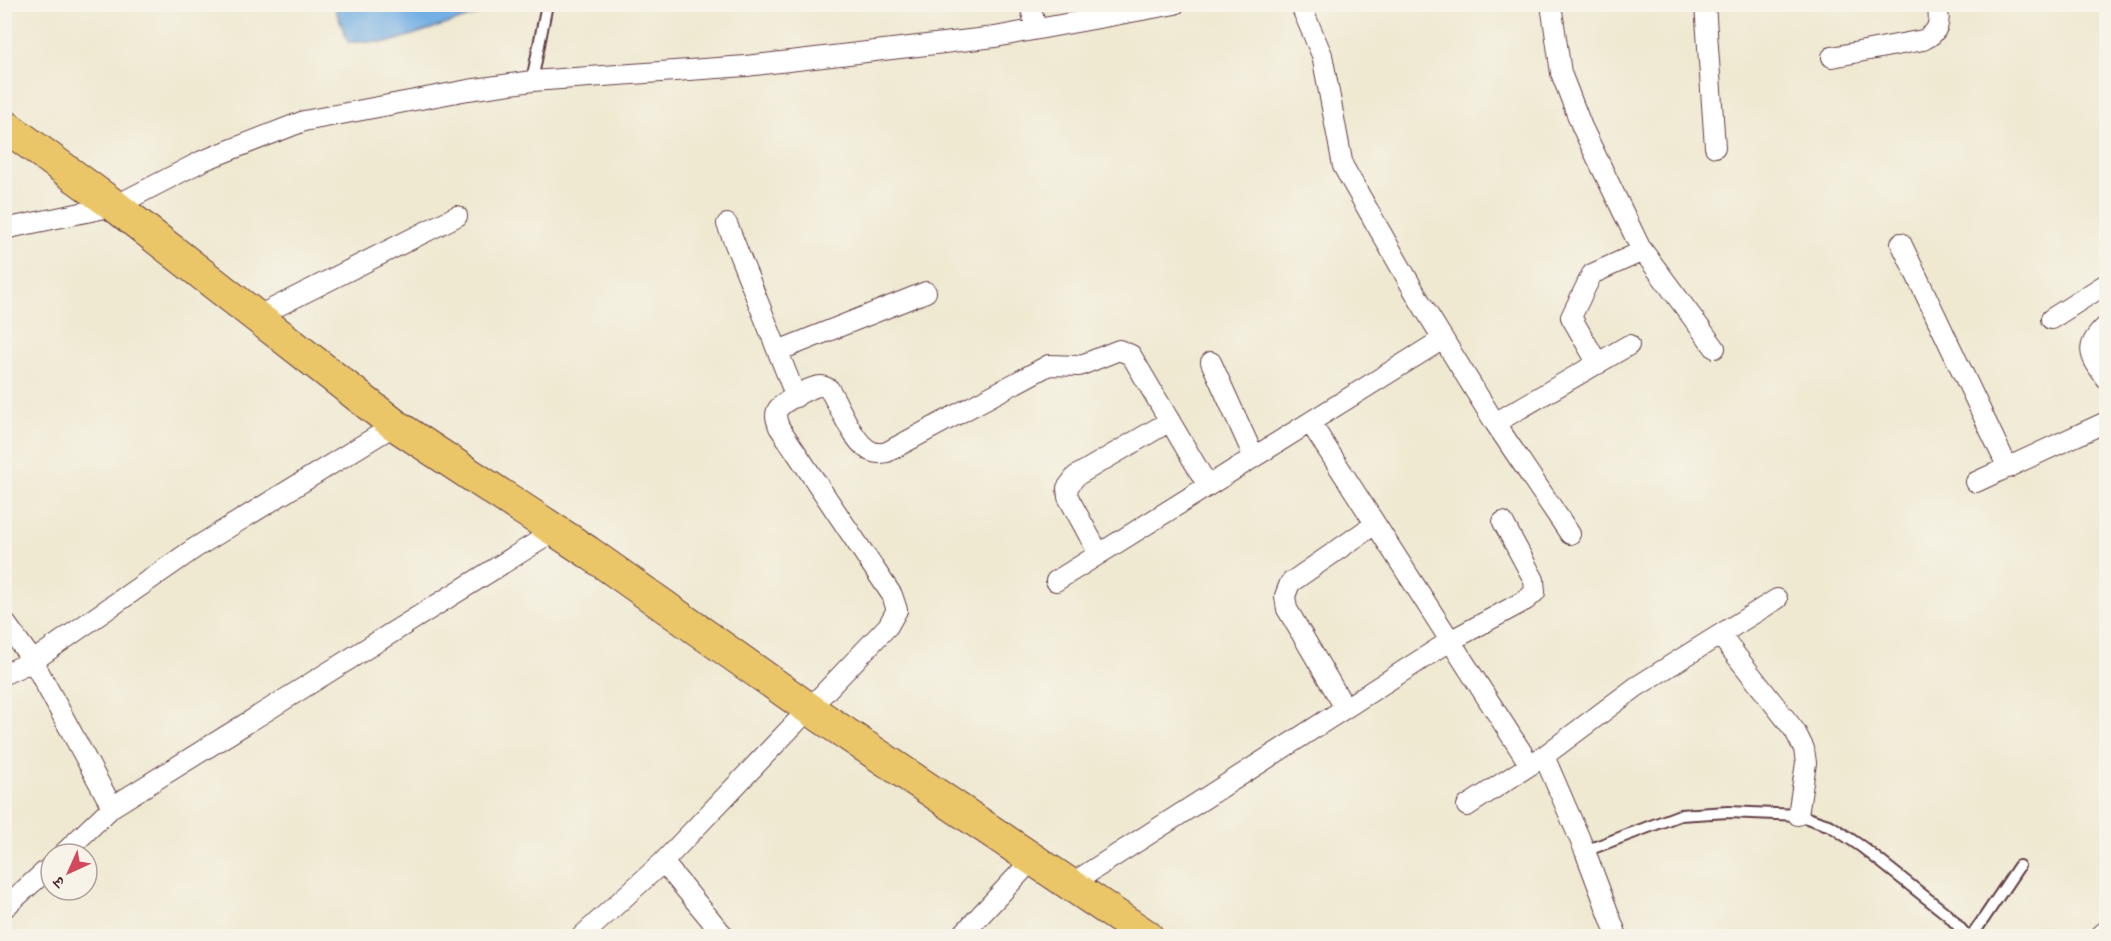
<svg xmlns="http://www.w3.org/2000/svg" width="2111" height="941" viewBox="0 0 2111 941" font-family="Alegreya,'Noto Serif Devanagari',serif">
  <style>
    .water { fill: #72afe4; stroke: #5e6788; stroke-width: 1.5 }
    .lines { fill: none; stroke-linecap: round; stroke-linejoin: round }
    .lane-casing { stroke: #633d44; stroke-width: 14 }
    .street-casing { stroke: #633d44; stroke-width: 22 }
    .primary-casing { stroke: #633d44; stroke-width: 34 }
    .lane { stroke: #fff; stroke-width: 10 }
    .street { stroke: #fff; stroke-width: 20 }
    .primary { stroke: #ebc669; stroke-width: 32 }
  </style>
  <rect width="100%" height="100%" fill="#f7f3e8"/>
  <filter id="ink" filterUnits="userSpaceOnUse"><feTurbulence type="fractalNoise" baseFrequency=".0167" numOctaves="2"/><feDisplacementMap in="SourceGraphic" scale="12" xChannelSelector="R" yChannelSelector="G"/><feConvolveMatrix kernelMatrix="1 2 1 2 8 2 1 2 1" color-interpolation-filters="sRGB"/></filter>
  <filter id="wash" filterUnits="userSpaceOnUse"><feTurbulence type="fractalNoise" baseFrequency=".008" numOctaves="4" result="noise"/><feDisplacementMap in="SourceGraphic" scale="24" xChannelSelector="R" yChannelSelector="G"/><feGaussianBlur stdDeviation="1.35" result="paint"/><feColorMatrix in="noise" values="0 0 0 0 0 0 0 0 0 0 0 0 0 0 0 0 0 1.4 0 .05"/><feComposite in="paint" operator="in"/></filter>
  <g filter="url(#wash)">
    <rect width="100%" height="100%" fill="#efe9d1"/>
    <path class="water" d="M334,5V4L508,5L390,42H348Z"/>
  </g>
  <g filter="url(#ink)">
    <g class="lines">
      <g class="lane-casing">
        <path id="lane" d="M532,81L547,4
          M1585,851L1680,815L1728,812L1798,815L1831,826L1862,847L1948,915L1967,936
          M1972,936L2019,866"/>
      </g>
      <g class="street-casing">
        <path id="street" d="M1030,4L1036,29
          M1300,4L1322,55L1343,166L1421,303L1495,423L1570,534
          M1551,4L1561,73L1582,127L1640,247L1715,348
          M1705,4L1715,147
          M1832,57L1923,40C1939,33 1941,22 1937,4
          M727,224L796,397
          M4,229L115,206L202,161L304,121L468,90L532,81L746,66L995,37L1175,4
          M1901,243L2008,468
          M256,317L457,216
          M2051,319L2106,284
          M2106,326C2082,348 2091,356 2106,379
          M778,351L926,292
          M1211,362L1254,457
          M1598,364L1571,317L1592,274L1643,251
          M1310,422L1530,765
          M1495,423L1629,345
          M1976,482L2106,422
          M1099,554L1068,497L1067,488L1076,476L1170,421
          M1056,581L1443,339
          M4,621L33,661L4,674
          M1720,635L1795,731L1804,749L1806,763L1798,815
          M1345,708L1287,609L1285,596L1290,583L1375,524
          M1544,756L1585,851L1617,936
          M1467,806L1544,756L1636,687L1777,599
          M112,807L555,531
          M63,854L112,807L33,661L195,548L395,425
          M663,862L724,936
          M1071,884L1450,641L1526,600L1535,592L1534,580L1503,522
          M4,908L51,866
          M582,936L663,862L888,626L897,610L892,595L779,427C777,421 774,415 778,409C783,402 807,389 815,387C821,385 824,386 829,389C840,406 854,446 873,452C878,454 882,453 887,452L1049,365L1079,366L1119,350L1131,355L1208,486
          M961,936L1033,859
          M2100,936L2106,931"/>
      </g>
      <g class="primary-casing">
        <path id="primary" d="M4,125L115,206L395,425L588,552L808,708L1147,936"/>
      </g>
      <use href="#lane" class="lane"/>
      <use href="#street" class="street"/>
      <use href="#primary" class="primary"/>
    </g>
  </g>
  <rect width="2111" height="941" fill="none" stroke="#f7f3e8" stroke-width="24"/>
  <g transform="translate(69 872) rotate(225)"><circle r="28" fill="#f7f3e8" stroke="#b29e9c" stroke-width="1.5"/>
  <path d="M0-4.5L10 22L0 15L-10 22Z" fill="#d1495b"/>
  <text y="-9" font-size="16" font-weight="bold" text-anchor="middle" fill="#4a1f2b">उ</text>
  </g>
</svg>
